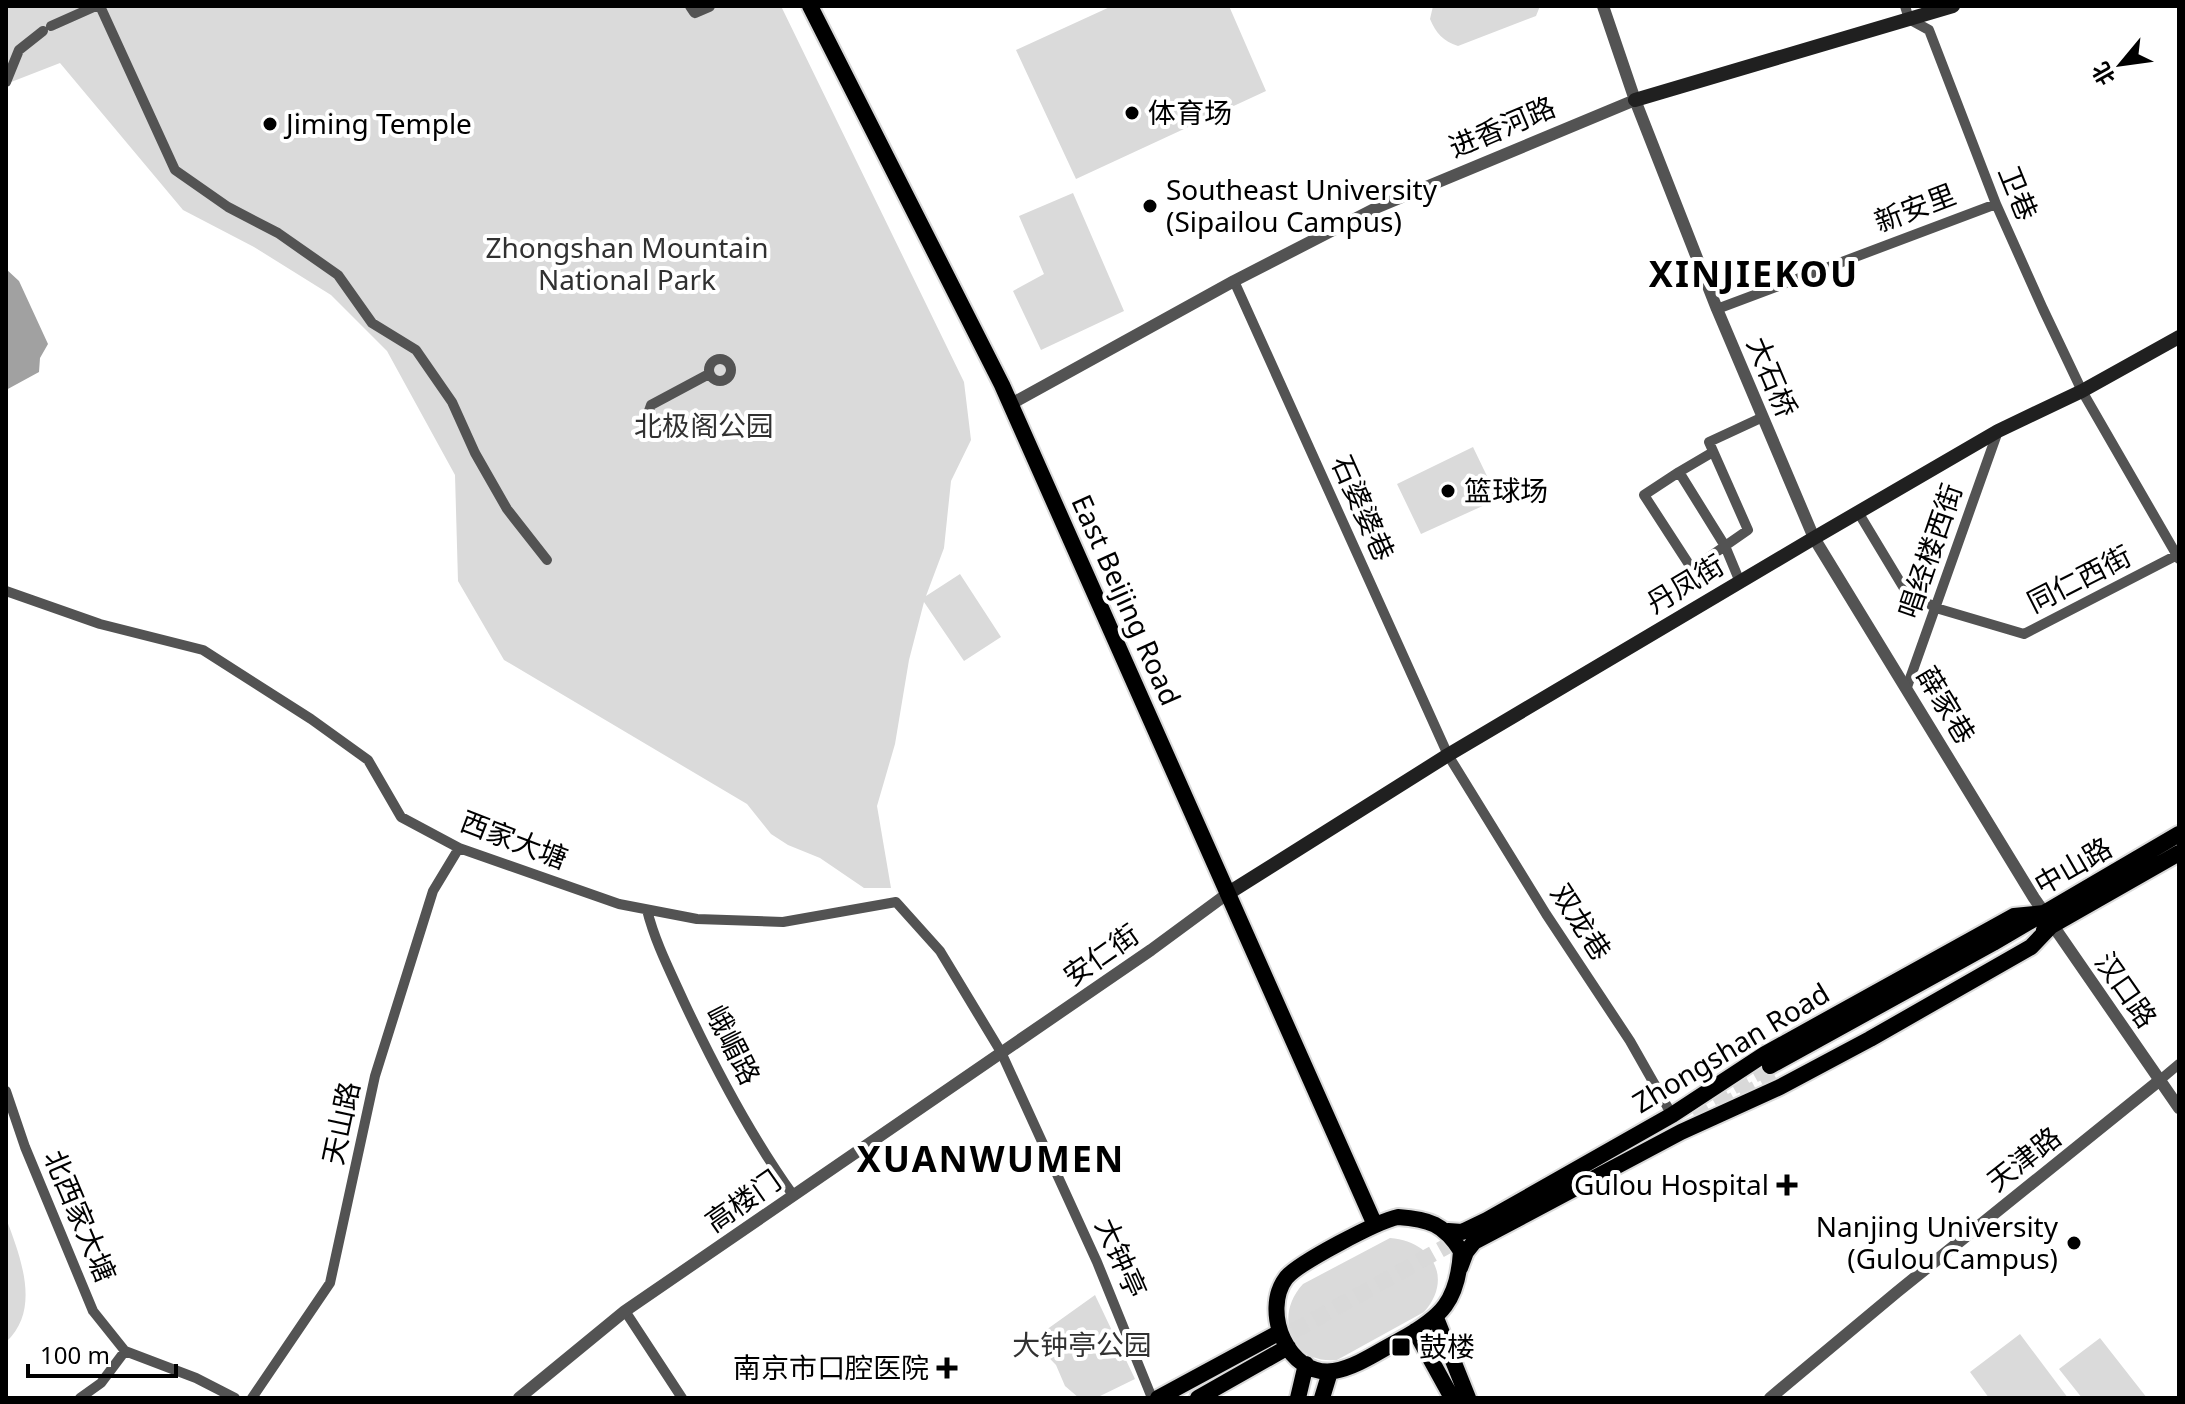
<svg xmlns="http://www.w3.org/2000/svg" width="2185" height="1404" viewBox="0 0 2185 1404" font-family="'Noto Sans','Noto Sans SC',sans-serif">
  <style>
    .green { fill: #dadada }
    .water { fill: #a1a1a1 }
    .lines { fill: none; stroke-linecap: round; stroke-linejoin: round }
    .primary-tunnel { stroke: #d9d9d9; stroke-width: 16; stroke-dasharray: 16 8; stroke-linecap: butt }
    .primary-casing { stroke: #dbdbdb; stroke-width: 20 }
    .minor { stroke: #535353; stroke-width: 10 }
    .tertiary { stroke: #535353; stroke-width: 12 }
    .secondary { stroke: #202020; stroke-width: 14 }
    .primary { stroke: #000; stroke-width: 16 }
    .poi-dot { fill: #000; stroke: #fff; stroke-width: 3 }
    .labels { text-anchor: middle; stroke-width: 8; stroke-linejoin: round; paint-order: stroke }
    .poi-label { font-size: 28px; fill: #000; stroke: #fff; text-anchor: start }
    .street-label { font-size: 28px; fill: #000; stroke: #fff }
    .park-label { font-size: 28px; fill: #313131; stroke: #fff }
    .district-label { font-size: 36px; font-weight: bold; letter-spacing: 2px; fill: #000; stroke: #fff }
  </style>
  <rect width="100%" height="100%" fill="#fff"/>
  <path class="green" d="M6,6H781L964,382L971,440L951,481L944,548L926,596L960,574L1001,637L964,661L924,602L909,660L895,744L877,806L891,888H864L820,858L788,845L771,834L747,804L504,660L458,581L455,475L387,351L331,295L254,247L183,210L60,63L6,84Z
    M1112,6H1229L1266,91L1076,179L1016,50Z
    M1433,6H1540L1536,16L1458,46C1443,41 1436,33 1430,19Z
    M1073,193L1124,311L1041,350L1013,291L1044,274L1019,216Z
    M1473,447L1498,499L1421,534L1397,484Z
    M6,1218C20,1256 42,1309 6,1342Z
    M1390,1238C1432,1241 1454,1278 1424,1312L1337,1360C1291,1365 1273,1316 1303,1284Z
    M1095,1295L1135,1379L1096,1398H1079L1065,1386L1056,1365L1032,1340Z
    M2020,1334L2068,1398H1989L1970,1372Z
    M2100,1338L2147,1398H2082L2059,1369Z"/>
  <path class="water" d="M6,269L19,281L48,344L40,358L39,372L6,390Z"/>
  <g class="lines">
    <path class="primary-tunnel" d="M1720,1107L1776,1078
      M1691,1110L1770,1066
      M1272,1343L1465,1236"/>
    <g class="primary-casing">
      <path id="primary" d="M810,6L1002,385L1375,1225
        M2044,930L2179,853
        M1770,1066L1993,943L2179,834
        M1398,1217C1429,1219 1444,1224 1461,1251C1458,1301 1442,1317 1400,1340C1379,1351 1357,1367 1334,1371C1288,1378 1261,1311 1286,1278C1298,1263 1378,1221 1398,1217Z
        M1448,1231L1462,1232L1487,1220L1672,1115L1765,1054L2014,916L2044,913
        M1460,1268L1466,1252L1474,1242L1681,1132L1780,1087L1870,1039L2031,947L2052,925
        M1436,1318L1468,1398
        M1415,1331L1452,1398
        M1158,1398L1280,1332
        M1198,1398L1288,1347
        M1298,1398L1306,1364
        M1322,1398L1330,1372"/>
    </g>
    <path class="minor" d="M100,6L175,170L228,207L278,233L338,275L372,323L416,350L452,402L475,453L507,509L547,560
      M1905,6L1909,19L1929,30L1996,204L2043,309L2082,391L2179,559
      M51,26L96,6
      M6,82L19,50L43,31
      M1234,281L1448,755L1546,914L1630,1041L1672,1115
      M1717,309L1996,204
      M709 370a11 11 0 1 1 22 0a11 11 0 1 1-22 0Z
      M689,429L659,430C650,422 646,416 651,405L709,374
      M1679,472L1644,495L1692,569L1725,546L1679,472L1713,452
      M1858,512L1905,590L1936,608L2024,634L2179,554
      M1740,582L1725,546L1748,530L1709,442L1763,417
      M6,591L100,624L203,650L311,719L368,760L401,817L459,848L619,904L697,919L783,922L896,902L940,951L1001,1052L1097,1262L1152,1398
      M1907,687L1998,431
      M647,910C655,942 670,971 684,1002C715,1068 750,1135 793,1195
      M2160,1080L2179,1064
      M6,1091L25,1147L93,1311L125,1351L196,1378L235,1398
      M625,1311L682,1398
      M80,1398L101,1383L125,1351
      M252,1398L330,1283L375,1076L433,891L459,848"/>
    <path class="tertiary" d="M691,6L695,12L709,6
      M1603,6L1635,100L1717,309L1814,538L2034,898L2179,1108
      M1011,404L1234,281L1378,207L1635,100
      M519,1398L625,1311L1151,950L1227,894
      M1770,1398L1897,1292L2160,1080"/>
    <path class="secondary" d="M1635,100L1953,6
      M1227,894L1448,755L1814,538L1998,431L2082,391L2179,337"/>
    <use href="#primary" class="primary"/>
  </g>
  <g class="poi-dot">
    <circle cx="1132" cy="113" r="8"/>
    <circle cx="270" cy="124" r="8"/>
    <circle cx="1150" cy="206" r="8"/>
    <circle cx="1448" cy="491" r="8"/>
    <path d="M1783 1173h8v8h8v8h-8v8h-8v-8h-8v-8h8z"/>
    <circle cx="2074" cy="1243" r="8"/>
    <rect x="1391" y="1337" width="20" height="20" rx="4"/>
    <path d="M943 1356h8v8h8v8h-8v8h-8v-8h-8v-8h8z"/>
  </g>
  <g class="labels">
    <g class="poi-label">
      <text x="1148" y="123">体育场</text>
      <text x="286" y="134">Jiming Temple</text>
      <text x="1166" y="200">Southeast University<tspan x="1166" dy="32">(Sipailou Campus)</tspan></text>
      <text x="1464" y="501">篮球场</text>
      <text x="1769" y="1195" text-anchor="end">Gulou Hospital</text>
      <text x="2058" y="1237" text-anchor="end">Nanjing University<tspan x="2058" dy="32">(Gulou Campus)</tspan></text>
      <text x="1419" y="1357">鼓楼</text>
      <text x="929" y="1378" text-anchor="end">南京市口腔医院</text>
    </g>
    <g class="street-label">
      <text transform="translate(1502 127) rotate(-23)" y="10">进香河路</text>
      <text transform="translate(2018 193) rotate(68)" y="10">卫巷</text>
      <text transform="translate(1915 208) rotate(-21)" y="10">新安里</text>
      <text transform="translate(1772 377) rotate(67)" y="10">大石桥</text>
      <text transform="translate(1363 508) rotate(66)" y="10">石婆婆巷</text>
      <text transform="translate(1930 551) rotate(-71)" y="10">唱经楼西街</text>
      <text transform="translate(2079 579) rotate(-27)" y="10">同仁西街</text>
      <text transform="translate(1685 584) rotate(-31)" y="10">丹凤街</text>
      <text transform="translate(1126 600) rotate(66)" y="10">East Beijing Road</text>
      <text transform="translate(1946 705) rotate(59)" y="10">薛家巷</text>
      <text transform="translate(514 840) rotate(21)" y="10">西家大塘</text>
      <text transform="translate(2073 866) rotate(-30)" y="10">中山路</text>
      <text transform="translate(1581 922) rotate(57)" y="10">双龙巷</text>
      <text transform="translate(1101 955) rotate(-35)" y="10">安仁街</text>
      <text transform="translate(2126 990) rotate(55)" y="10">汉口路</text>
      <text transform="translate(733 1045) rotate(63)" y="10">峨嵋路</text>
      <text transform="translate(1731 1048) rotate(-31)" y="10">Zhongshan Road</text>
      <text transform="translate(341 1123) rotate(-78)" y="10">天山路</text>
      <text transform="translate(2024 1159) rotate(-38)" y="10">天津路</text>
      <text transform="translate(743 1201) rotate(-35)" y="10">高楼门</text>
      <text transform="translate(80 1216) rotate(67)" y="10">北西家大塘</text>
      <text transform="translate(1121 1258) rotate(66)" y="10">大钟亭</text>
    </g>
    <g class="park-label">
      <text x="627" y="258">Zhongshan Mountain<tspan x="627" dy="32">National Park</tspan></text>
      <text x="704" y="436">北极阁公园</text>
      <text x="1082" y="1355">大钟亭公园</text>
    </g>
    <g class="district-label">
      <text x="1754" y="287">XINJIEKOU</text>
      <text x="991" y="1172">XUANWUMEN</text>
    </g>
  </g>
  <rect width="2185" height="1404" fill="none" stroke="#000000" stroke-width="16"/>
  <g transform="translate(2121 64) rotate(241)" stroke="#ffffff" stroke-width="6" paint-order="stroke">
  <path d="M0-6L14 30L0 20L-14 30Z" fill="#000000"/>
  <text y="-12" font-size="22" font-weight="bold" text-anchor="middle" fill="#000000">北</text>
  </g>
  <path d="M28 1364v12h148v-12" fill="none" stroke="#000000" stroke-width="4"/>
  <text x="40" y="1364" font-size="24" fill="#000000" stroke="#ffffff" stroke-width="6" paint-order="stroke">100 m</text>
</svg>
